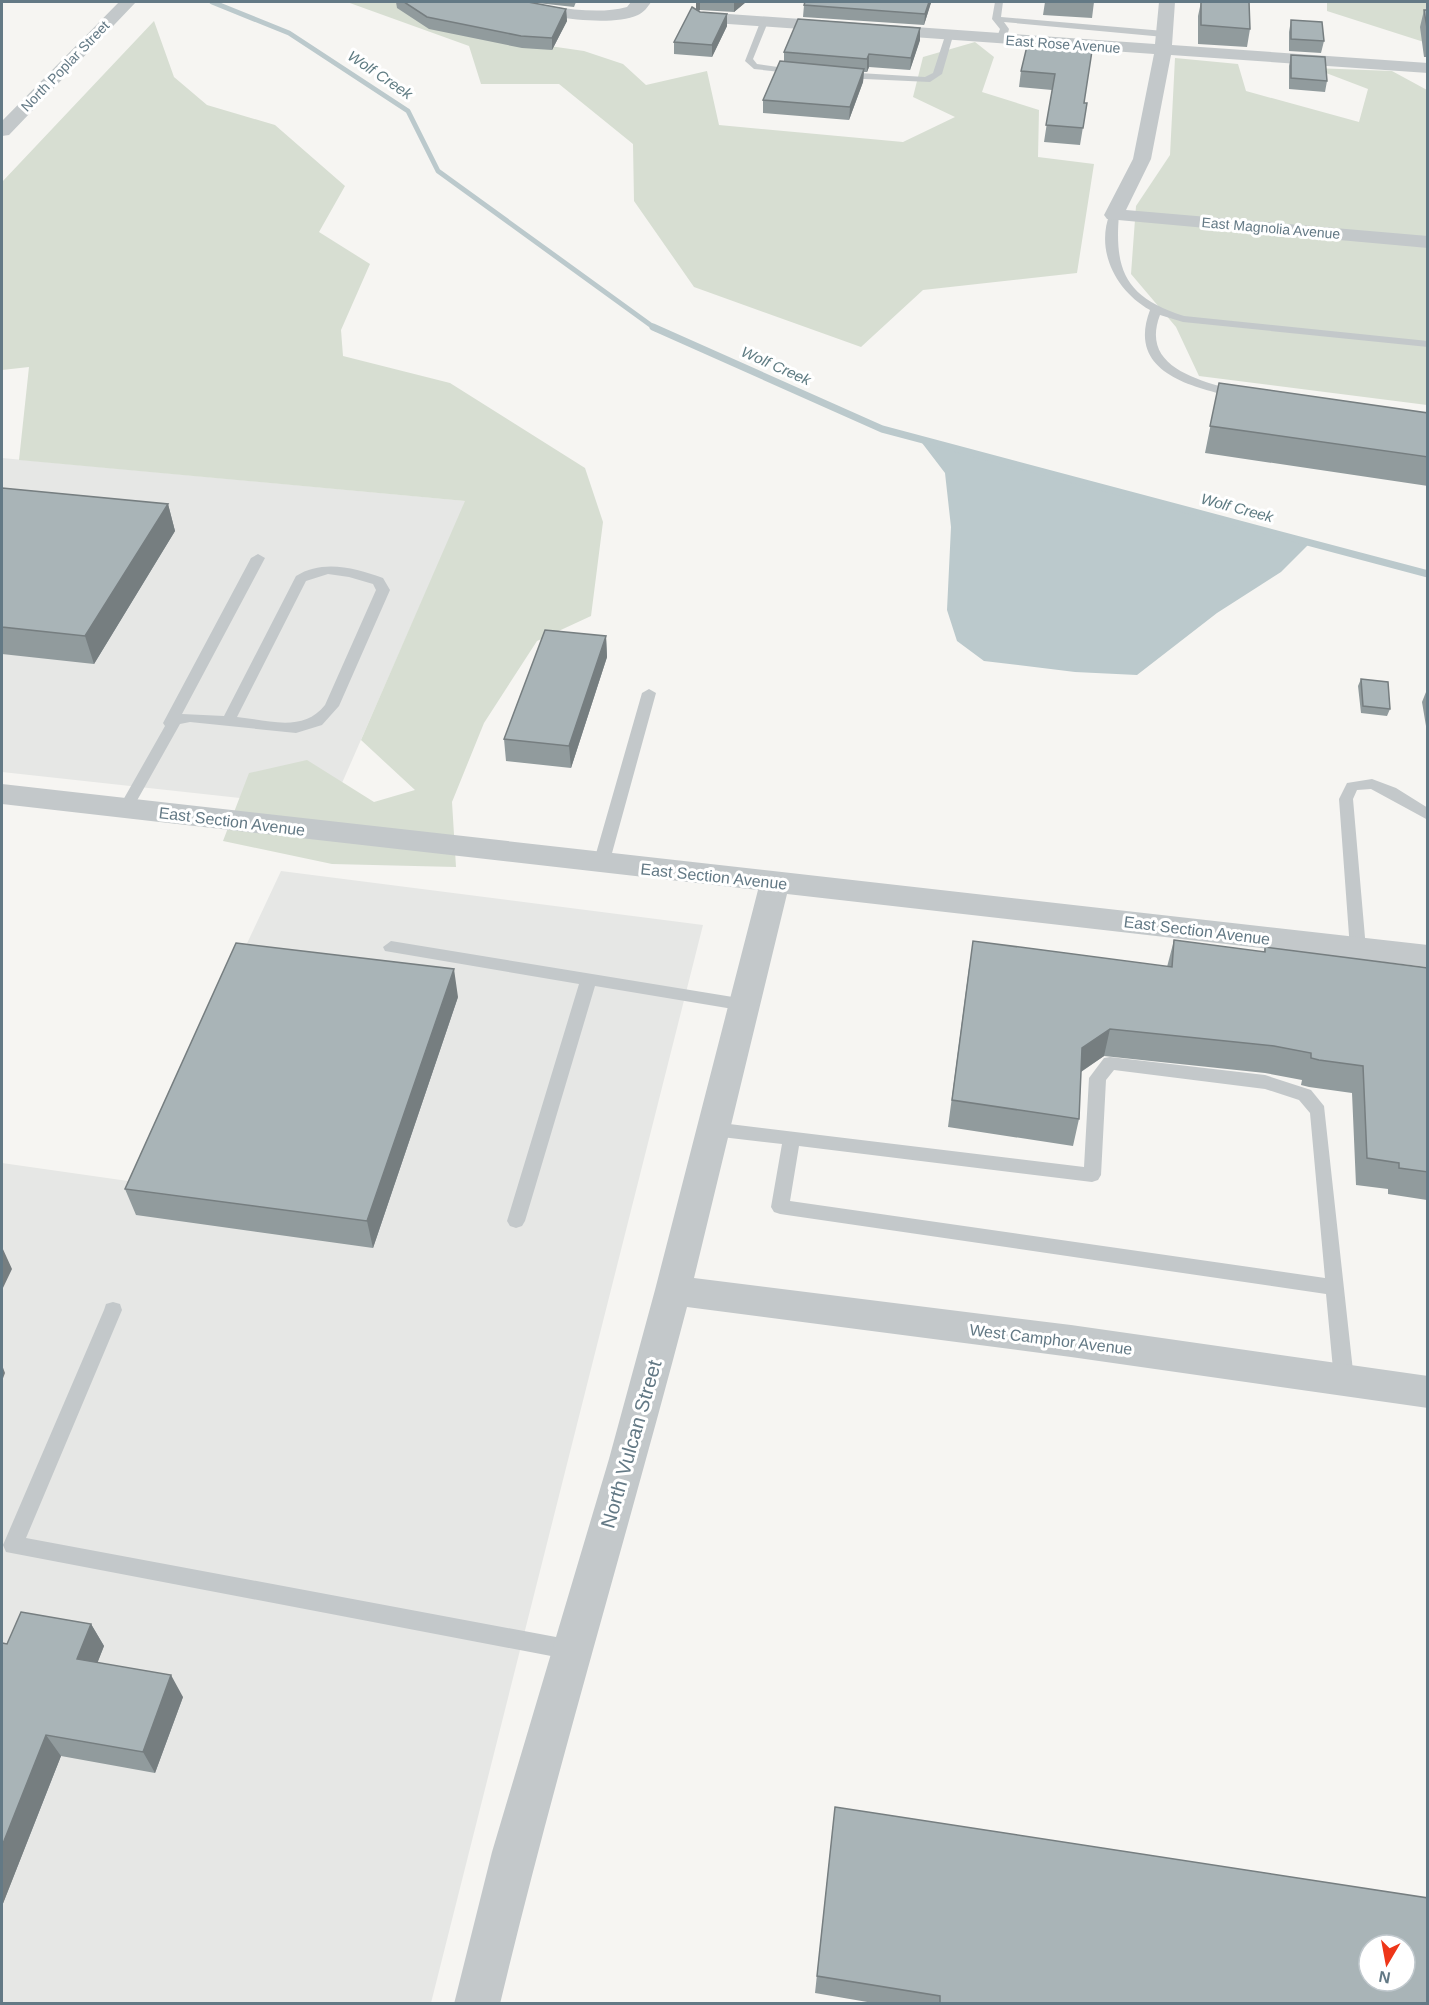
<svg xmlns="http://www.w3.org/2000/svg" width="1429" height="2005" viewBox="0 0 1429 2005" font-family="Helvetica,sans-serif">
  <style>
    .built { fill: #e6e7e5 }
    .green { fill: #d7ded2 }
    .water { fill: #bbc9cc }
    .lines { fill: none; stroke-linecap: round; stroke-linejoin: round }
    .stream-far1 { stroke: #bbc9cc; stroke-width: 5 }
    .stream { stroke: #bbc9cc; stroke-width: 7 }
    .lane { fill: #c3c8ca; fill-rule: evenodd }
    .street { fill: #c3c8ca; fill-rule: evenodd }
    .wall { fill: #919b9d }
    .shaded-wall { fill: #767e80 }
    .building { fill: #a9b4b7; stroke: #767e80; stroke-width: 1.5; fill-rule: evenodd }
    .labels { text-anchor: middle; stroke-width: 6; stroke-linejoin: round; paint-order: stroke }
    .far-street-label { font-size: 14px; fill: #637985; stroke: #fff }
    .far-water-label { font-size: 15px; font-style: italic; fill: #5e7b82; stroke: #fff }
    .street-label { font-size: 16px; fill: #637985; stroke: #fff }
    .near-street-label { font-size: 20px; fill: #637985; stroke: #fff }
  </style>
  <rect width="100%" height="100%" fill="#f6f5f2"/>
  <path class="built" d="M2,458L466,501L331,808L2,772Z
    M281,871L703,925L431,2003L2,2004V1163L135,1182Z"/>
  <path class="green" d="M347,2H441L515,41L584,51L623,64L646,85L707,71L719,125L903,142L955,117L913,97L923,57L975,42L994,57L982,92L1039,110L1038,157L1094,164L1077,273L923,290L861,347L694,287L634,201L633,144L559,84H481L469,46Z
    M1327,2H1427V43L1327,11Z
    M154,21L174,77L207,105L275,125L345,186L319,232L370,264L341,330L343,356L450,383L585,468L603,522L591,616L537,641L484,723L452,802L456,867L332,864L223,841L249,773L307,760L374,802L415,790L361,740L465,501L19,460L29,367L2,370V182Z
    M1175,58L1238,64L1246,91L1359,122L1368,89L1313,68L1392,71L1427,90V405L1199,376L1176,327L1131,274L1136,206L1170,155Z"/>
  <path class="water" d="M919,439L1310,543L1281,572L1217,613L1137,675L1075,672L984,661L957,641L947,610L951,527L945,473Z"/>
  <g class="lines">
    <path class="stream-far1" d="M212,2L289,33L408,111L438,171L656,329"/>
    <path class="stream" d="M653,327L882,429L1428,574"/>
    <path class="lane" d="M995,2H1003L1001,17L1164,31L1168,34L1164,37L1004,22L1009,29L1006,40L1001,43L996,40L1000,29L992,19Z
      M761,20L768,22L753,59L757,64L799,70V74L754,69L745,61Z
      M949,33L953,36L942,74L930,82L843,78L838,75L843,72L925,77L933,73L945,36Z
      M1110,213L1119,215C1114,272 1127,298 1184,316L1428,341V347L1183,322L1160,315C1143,359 1182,375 1219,386C1227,388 1238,388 1245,394L1239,398C1192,387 1126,373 1150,310C1116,291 1095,251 1110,213Z
      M258,554L265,558L182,714L224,716L296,576C323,559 355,568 383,578L390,590L339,706L322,725L296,733L190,722L180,724L130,813H120L118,809L165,726L163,723L251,558ZM328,574L349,577L373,584L376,590L325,705C303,733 268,720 237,717L306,581Z
      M649,689L656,693L609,864L601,869L593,864L642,693Z
      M1372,779L1396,788L1428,808V820L1371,789L1357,790L1353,799L1366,949L1358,955L1350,949L1339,799L1347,783Z
      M391,941L745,999L753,1005L745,1011L595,986L525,1221L522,1226L516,1228L510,1226L507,1221L579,984L385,951L383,947Z
      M1110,1057L1265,1075L1311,1090L1324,1106L1354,1380L1351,1386L1344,1389L1337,1386L1334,1380L1326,1294L780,1214L774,1212L771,1207L782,1144L713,1136L707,1134L704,1129L707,1124L713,1122L1084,1167L1089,1078L1104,1058ZM1114,1070L1265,1089L1299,1100L1310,1113L1325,1278L790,1201L799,1146L1092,1182L1098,1180L1101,1175L1106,1080Z
      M113,1302L120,1304L122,1310L26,1538L572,1640L580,1643L583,1650L580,1657L572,1660L6,1552L3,1545L104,1310L106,1304Z"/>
    <path class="street" d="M119,2H136L9,135L2,136V121Z
      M498,2C540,0 585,18 627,7L631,2H651C648,7 643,13 638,15C605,29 535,14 500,6Z
      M1159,2H1175L1172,45L1428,63V73L1171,55L1151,159L1126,210L1428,236V248L1107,219L1104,215L1133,159L1154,54L700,22L692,17L700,12L1155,44Z
      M2,784L1428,945V967L787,894L694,1278L1071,1325L1428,1376V1408L1071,1357L687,1307C626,1540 556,1769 500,2004H454L492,1852L609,1459L655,1290L758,890L2,804Z"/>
  </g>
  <path class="wall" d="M396,2H528L566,9L567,21L552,50L522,48L429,29L397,8Z
    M528,2H576L574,7Z
    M696,2H746L734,12L700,10L698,11L727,26L712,57L674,54V42L696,10Z
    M931,2L924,25L803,17L804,5Z
    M1045,2H1094L1092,18L1043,15Z
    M1201,2H1249L1250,29L1247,47L1198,44V16Z
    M1424,10H1428V57H1424L1420,27Z
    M1291,20L1324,41L1321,53L1289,51V32Z
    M920,28V40L910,70L869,67L867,72H864L863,82L849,120L763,113V100L784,61V52Z
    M1027,46L1085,103H1087L1080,145L1044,142L1052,90L1019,87L1021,71Z
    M1291,55L1327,81L1325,92L1289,89V66Z
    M1219,383L1428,413V486L1205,453Z
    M2,488L168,504L175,531L94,664L2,654Z
    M606,636L607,657L571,768L506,761L504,739Z
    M1361,679L1390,709L1387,716L1361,713L1358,686Z
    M1428,687V727L1426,726L1422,702Z
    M1174,940L1264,952L1265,947L1428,968V1202L1427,1200L1388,1194V1189L1356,1185L1352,1093L1309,1087L1301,1085L1302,1080L1265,1073L1104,1056L1081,1072L1079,1119L1073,1146L948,1127L969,968L1167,967Z
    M458,997L373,1248L136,1215L125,1189Z
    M91,1624L104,1646L97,1663L183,1697L155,1773L61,1756L2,1906V1643L7,1644Z
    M835,1807L1428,2004H879L815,1993Z"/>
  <path class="shaded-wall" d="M696,2H700V10L696,12Z
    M734,2H746L734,12Z
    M929,2H931V3L924,25L925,14Z
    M566,9L567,21L552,50V38Z
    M727,14V26L712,57V45Z
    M920,28V40L910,70L911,58Z
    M869,54V67L867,72V59Z
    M864,69L863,82L849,120L850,107Z
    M168,504L175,531L94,664L85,636Z
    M606,636L607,657L571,768L569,746Z
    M454,969L458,997L373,1248L367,1221Z
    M1110,1029L1104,1056L1076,1075L1082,1048Z
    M2,1247L12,1269L2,1290Z
    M2,1365L5,1373L2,1381Z
    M91,1624L104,1646L90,1682L77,1659Z
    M171,1675L183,1697L155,1773L143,1752Z
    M46,1735L61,1756L2,1906V1846Z"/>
  <path class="building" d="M404,2H528L566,9L552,38L521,36L427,17Z
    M805,2H929L925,14L804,5Z
    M1201,2H1249L1250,29L1201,25Z
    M692,7L700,12L727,14L712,45L674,42Z
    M1424,10H1428V34Z
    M798,19L920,28L911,58L869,54L867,59L784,52Z
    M1291,20L1322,22L1324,41L1291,39Z
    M1027,46L1092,51L1084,103H1087L1083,128L1046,125L1055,74L1021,71Z
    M1291,55L1325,57L1327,81L1291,78Z
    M780,61L864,69L850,107L763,100Z
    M1219,383L1428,413V457L1210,426Z
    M2,488L168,504L85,636L2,627Z
    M545,630L606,636L569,746L504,739Z
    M1361,679L1388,682L1390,709L1363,706Z
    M1174,940L1265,952V947L1428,968V1172L1399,1168V1163L1367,1158L1363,1066L1319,1060L1311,1058V1053L1274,1046L1110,1029L1082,1048L1079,1119L952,1100L973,941L1172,967Z
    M236,943L454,969L367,1221L125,1189Z
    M21,1612L91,1624L77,1659L171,1675L143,1752L46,1735L2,1846V1643L7,1644Z
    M835,1807L1428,1898V2004H940V1996L817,1976ZM1369,1945H1405V1981H1369Z"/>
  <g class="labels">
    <g class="far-street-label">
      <text transform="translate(1063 44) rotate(4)" y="5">East Rose Avenue</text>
      <text transform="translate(65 66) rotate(-46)" y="5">North Poplar Street</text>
      <text transform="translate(1271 228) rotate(5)" y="5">East Magnolia Avenue</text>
    </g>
    <g class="far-water-label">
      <text transform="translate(380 75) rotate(34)" y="5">Wolf Creek</text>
      <text transform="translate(776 366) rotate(24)" y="5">Wolf Creek</text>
      <text transform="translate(1237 508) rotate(15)" y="5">Wolf Creek</text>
    </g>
    <g class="street-label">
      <text transform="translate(232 821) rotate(7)" y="6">East Section Avenue</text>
      <text transform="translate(714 876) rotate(6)" y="6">East Section Avenue</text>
      <text transform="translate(1197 930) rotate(7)" y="6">East Section Avenue</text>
      <text transform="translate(1051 1339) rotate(7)" y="6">West Camphor Avenue</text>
    </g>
    <g class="near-street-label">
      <text transform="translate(631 1444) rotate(-74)" y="7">North Vulcan Street</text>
    </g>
  </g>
  <rect width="1429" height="2005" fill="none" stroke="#637985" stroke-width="6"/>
  <g transform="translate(1387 1963) rotate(190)"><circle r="28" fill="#ffffff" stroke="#c1c9ce" stroke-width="1.5"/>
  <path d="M0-4.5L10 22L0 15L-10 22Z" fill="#ee3619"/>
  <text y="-9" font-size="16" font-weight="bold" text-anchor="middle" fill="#637985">N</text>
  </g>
</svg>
